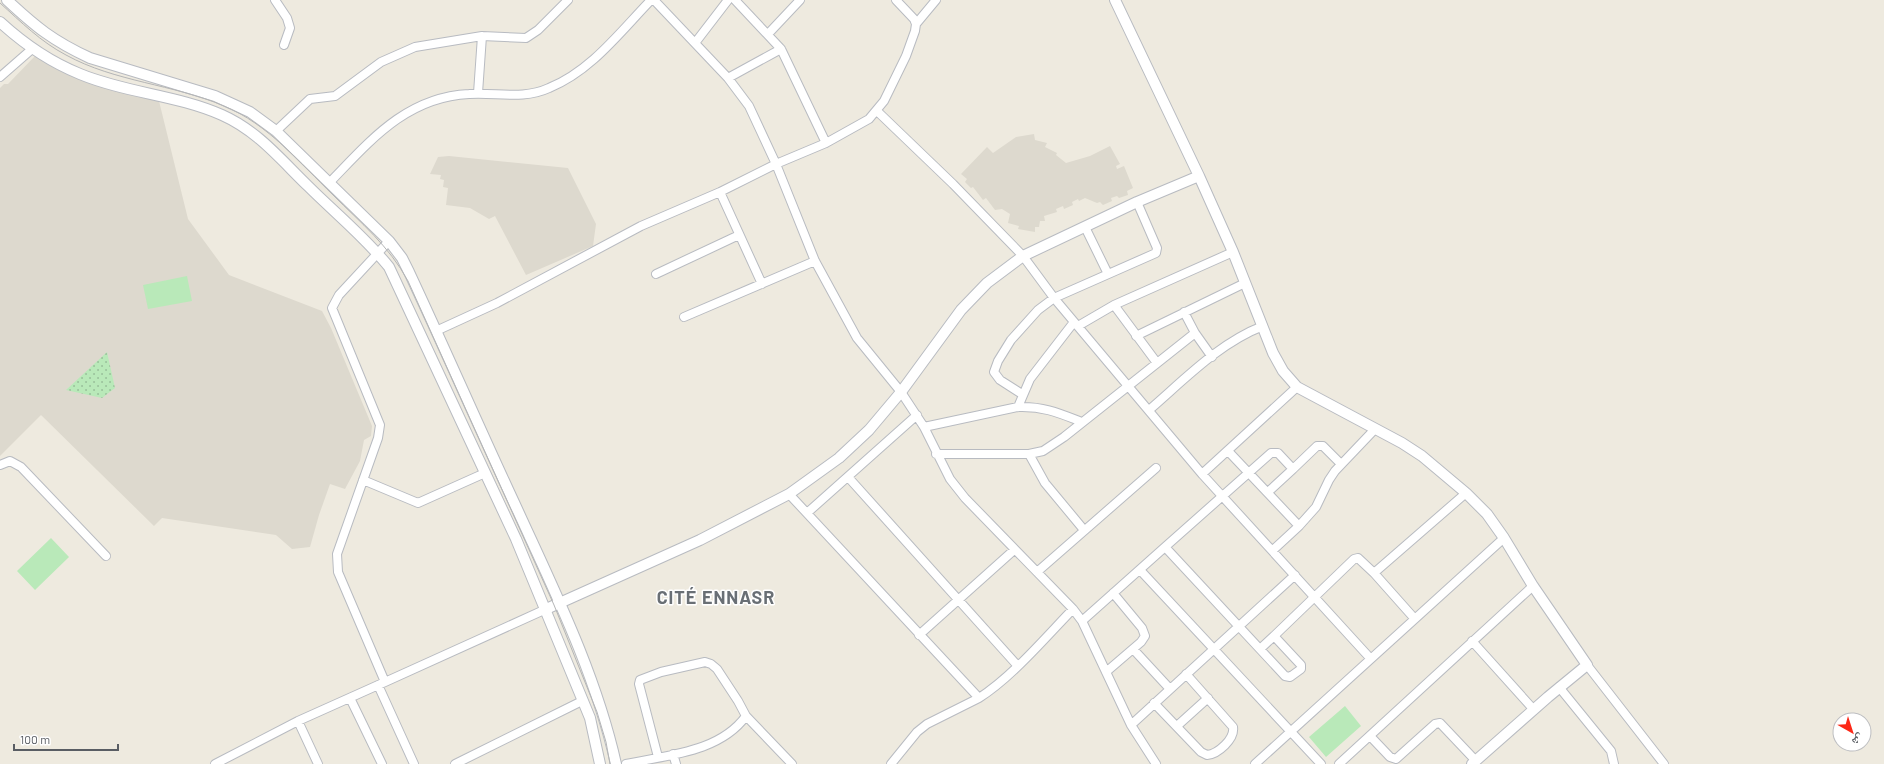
<svg xmlns="http://www.w3.org/2000/svg" width="1884" height="764" viewBox="0 0 1884 764" font-family="Barlow,'Noto Naskh Arabic',sans-serif">
  <style>
    .education { fill: #ddd9ce }
    .grass { fill: url(#grass-dots) }
    .pitch { fill: #b9e9b9 }
    .lines { fill: none; stroke-linecap: round; stroke-linejoin: round }
    .minor-casing { stroke: #b8bbc1; stroke-width: 10 }
    .tertiary-casing { stroke: #b8bbc1; stroke-width: 12 }
    .minor { stroke: #fff; stroke-width: 8 }
    .tertiary { stroke: #fff; stroke-width: 10 }
    .tram { stroke: #b4b5b6; stroke-width: 1 }
    .labels { text-anchor: middle; stroke-width: 3; stroke-linejoin: round; paint-order: stroke }
    .district-label { font-size: 18px; font-weight: bold; letter-spacing: 1px; fill: #696f75; stroke: #fff }
  </style>
  <defs>
    <pattern id="grass-dots" width="8" height="8" patternUnits="userSpaceOnUse"><rect width="8" height="8" fill="#b9e9b9"/><path d="M2 2h.1M6 6h.1" fill="none" stroke="#99c09a" stroke-width="1.8" stroke-linecap="round"/></pattern>
  </defs>
  <rect width="100%" height="100%" fill="#eeeadf"/>
  <path class="education" d="M35,56L126,91L159,101L188,219L229,275L322,311L331,328L372,426L371,436L364,440L360,461L345,489L330,484L319,515L310,547L292,549L276,535L162,518L154,526L41,415L0,456V88L4,84H8Z
    M1034,134L1035,140L1047,143L1045,147L1057,153L1056,155L1066,163L1090,156L1110,146L1120,164L1116,166L1117,169L1124,166L1133,188L1127,191L1128,195L1119,198L1117,196L1111,198L1112,201L1103,205L1100,202L1097,203L1085,198L1079,201L1078,199L1072,202L1073,205L1064,209L1063,206L1056,209L1057,212L1044,216L1045,221H1040L1039,227H1035V232L1018,229L1019,226L1008,223L1010,214L1002,209L995,210L986,198L983,200L973,187L971,188L965,182L967,179L961,174L987,147L993,153L1016,137Z
    M449,156L568,168L596,224L593,246L526,275L495,216L489,219L470,208L446,205L448,188L443,187L444,180L440,179L441,175L430,174L438,157Z"/>
  <path class="grass" d="M107,352L115,388L102,398L66,390Z"/>
  <path class="pitch" d="M187,276L192,301L148,309L143,285Z
    M51,538L69,557L35,590L17,571Z
    M1345,706L1361,726L1326,757L1309,737Z"/>
  <g class="lines">
    <g class="minor-casing">
      <path id="minor" d="M275,0L287,18L290,28L284,45
        M654,0L728,78L749,106L776,164L815,261L857,338L901,392L924,427L950,479L965,498L1073,609C1045,638 1012,677 979,698L789,494
        M735,0L781,49
        M916,24L936,0
        M768,34L800,0
        M695,43L728,0
        M0,77L32,49
        M728,78L781,49L826,143
        M478,93L482,36L526,38L538,30L568,0
        M877,111L953,184L1023,256L1054,298L1202,474L1370,658
        M276,131L310,99L335,96L381,62L415,47L482,36
        M330,182C370,141 406,97 469,94C496,92 523,100 549,88C591,71 620,32 651,0
        M720,192L762,284
        M1085,227L1108,274
        M389,241L339,295L332,308L380,425L378,438L337,554L338,572L385,682L544,610
        M656,274L739,235
        M1114,305L1157,363
        M1184,312L1195,333L1212,357
        M684,317L815,261
        M1078,326L1114,305L1233,252
        M436,331L497,303L641,226L720,192L776,164L826,143L869,119L884,101L906,56L915,31L916,24L914,19L896,0
        M1136,336L1245,283
        M1022,394L1000,380L994,372L998,361L1011,340L1038,310L1054,298L1156,253L1157,248L1137,202
        M1018,407L1030,379L1074,322
        M1149,410C1184,380 1219,343 1263,326
        M924,427L1018,407C1043,406 1059,413 1082,422
        M1228,451L1299,526L1273,550
        M936,454H1029L1043,451L1064,437L1195,333
        M1029,454L1045,483L1084,530
        M0,465L10,461L21,467L106,556
        M1202,474L1297,387
        M848,477L1017,665
        M363,480L418,503L485,473
        M1268,492L1293,469
        M807,513L917,415
        M1299,526L1316,507L1329,480L1335,471L1375,429
        M1165,547L1271,453H1278L1293,469L1317,446H1323L1341,464
        M1140,570L1321,764
        M1037,572L1156,468
        M1374,573L1466,493
        M1073,609L1082,621L1131,725L1156,764
        M1082,621L1165,547L1285,676L1290,677L1301,669V665L1274,636L1260,649
        M919,635L1014,550
        M1274,636L1354,559L1358,558L1374,573L1414,618
        M1472,641L1534,710
        M1133,649L1170,689
        M1587,665L1664,764
        M1106,672L1141,642L1145,636L1142,628L1113,593
        M378,685L414,764
        M1559,687L1611,751L1614,764
        M350,698L382,764
        M1154,703L1201,752L1207,755C1218,754 1235,739 1233,727L1186,674
        M298,721L318,764
        M1131,725L1295,575
        M1177,726L1208,698
        M1370,736L1390,757L1396,759L1435,724L1440,723L1476,761
        M673,754L676,764
        M658,757L639,684L640,680L661,672L705,662L711,664L717,669L738,701L746,716L792,764
        M215,764L298,721L385,682
        M455,764L582,701
        M626,764C666,755 719,753 746,716
        M891,764L917,732L927,724L979,698
        M1255,764L1504,538
        M1339,764L1533,586"/>
    </g>
    <g class="tertiary-casing">
      <path id="tertiary" d="M7,0C36,27 53,41 90,58L215,96L250,112L276,131L389,241L402,258L409,272C446,351 481,432 518,511C556,594 596,675 616,764
        M1115,0L1199,176L1233,252L1273,353L1283,371L1297,387L1402,443L1422,456L1466,493L1487,514L1504,538L1533,586L1587,665L1548,697L1472,764
        M0,22C24,44 50,62 80,74C126,93 177,95 222,115C258,131 281,160 308,186C335,213 365,237 389,267L516,539L590,718L600,764
        M544,610L700,540L789,494L839,458L869,430L901,392L961,310L987,283L1023,256L1137,202L1199,176"/>
    </g>
    <use href="#minor" class="minor"/>
    <use href="#tertiary" class="tertiary"/>
    <path class="tram" d="M0,3C21,22 41,42 66,55C115,82 173,84 224,106C268,124 300,163 333,195C361,223 389,246 408,281L554,605L597,712L606,742L610,764"/>
  </g>
  <g class="labels">
    <g class="district-label">
      <text x="716" y="604">CITÉ ENNASR</text>
    </g>
  </g>
  <g transform="translate(1852 732) rotate(141)"><circle r="19" fill="#ffffff" stroke="#bdbec1"/>
  <path d="M0-3L7 15L0 10L-7 15Z" fill="#fc2817"/>
  <text y="-6" font-size="11" font-weight="bold" text-anchor="middle" fill="#595d63">ش</text>
  </g>
  <path d="M14 744v6h104v-6" fill="none" stroke="#595d63" stroke-width="2"/>
  <text x="20" y="744" font-size="12" fill="#595d63" stroke="#ffffff" stroke-width="3" paint-order="stroke">100 m</text>
</svg>
